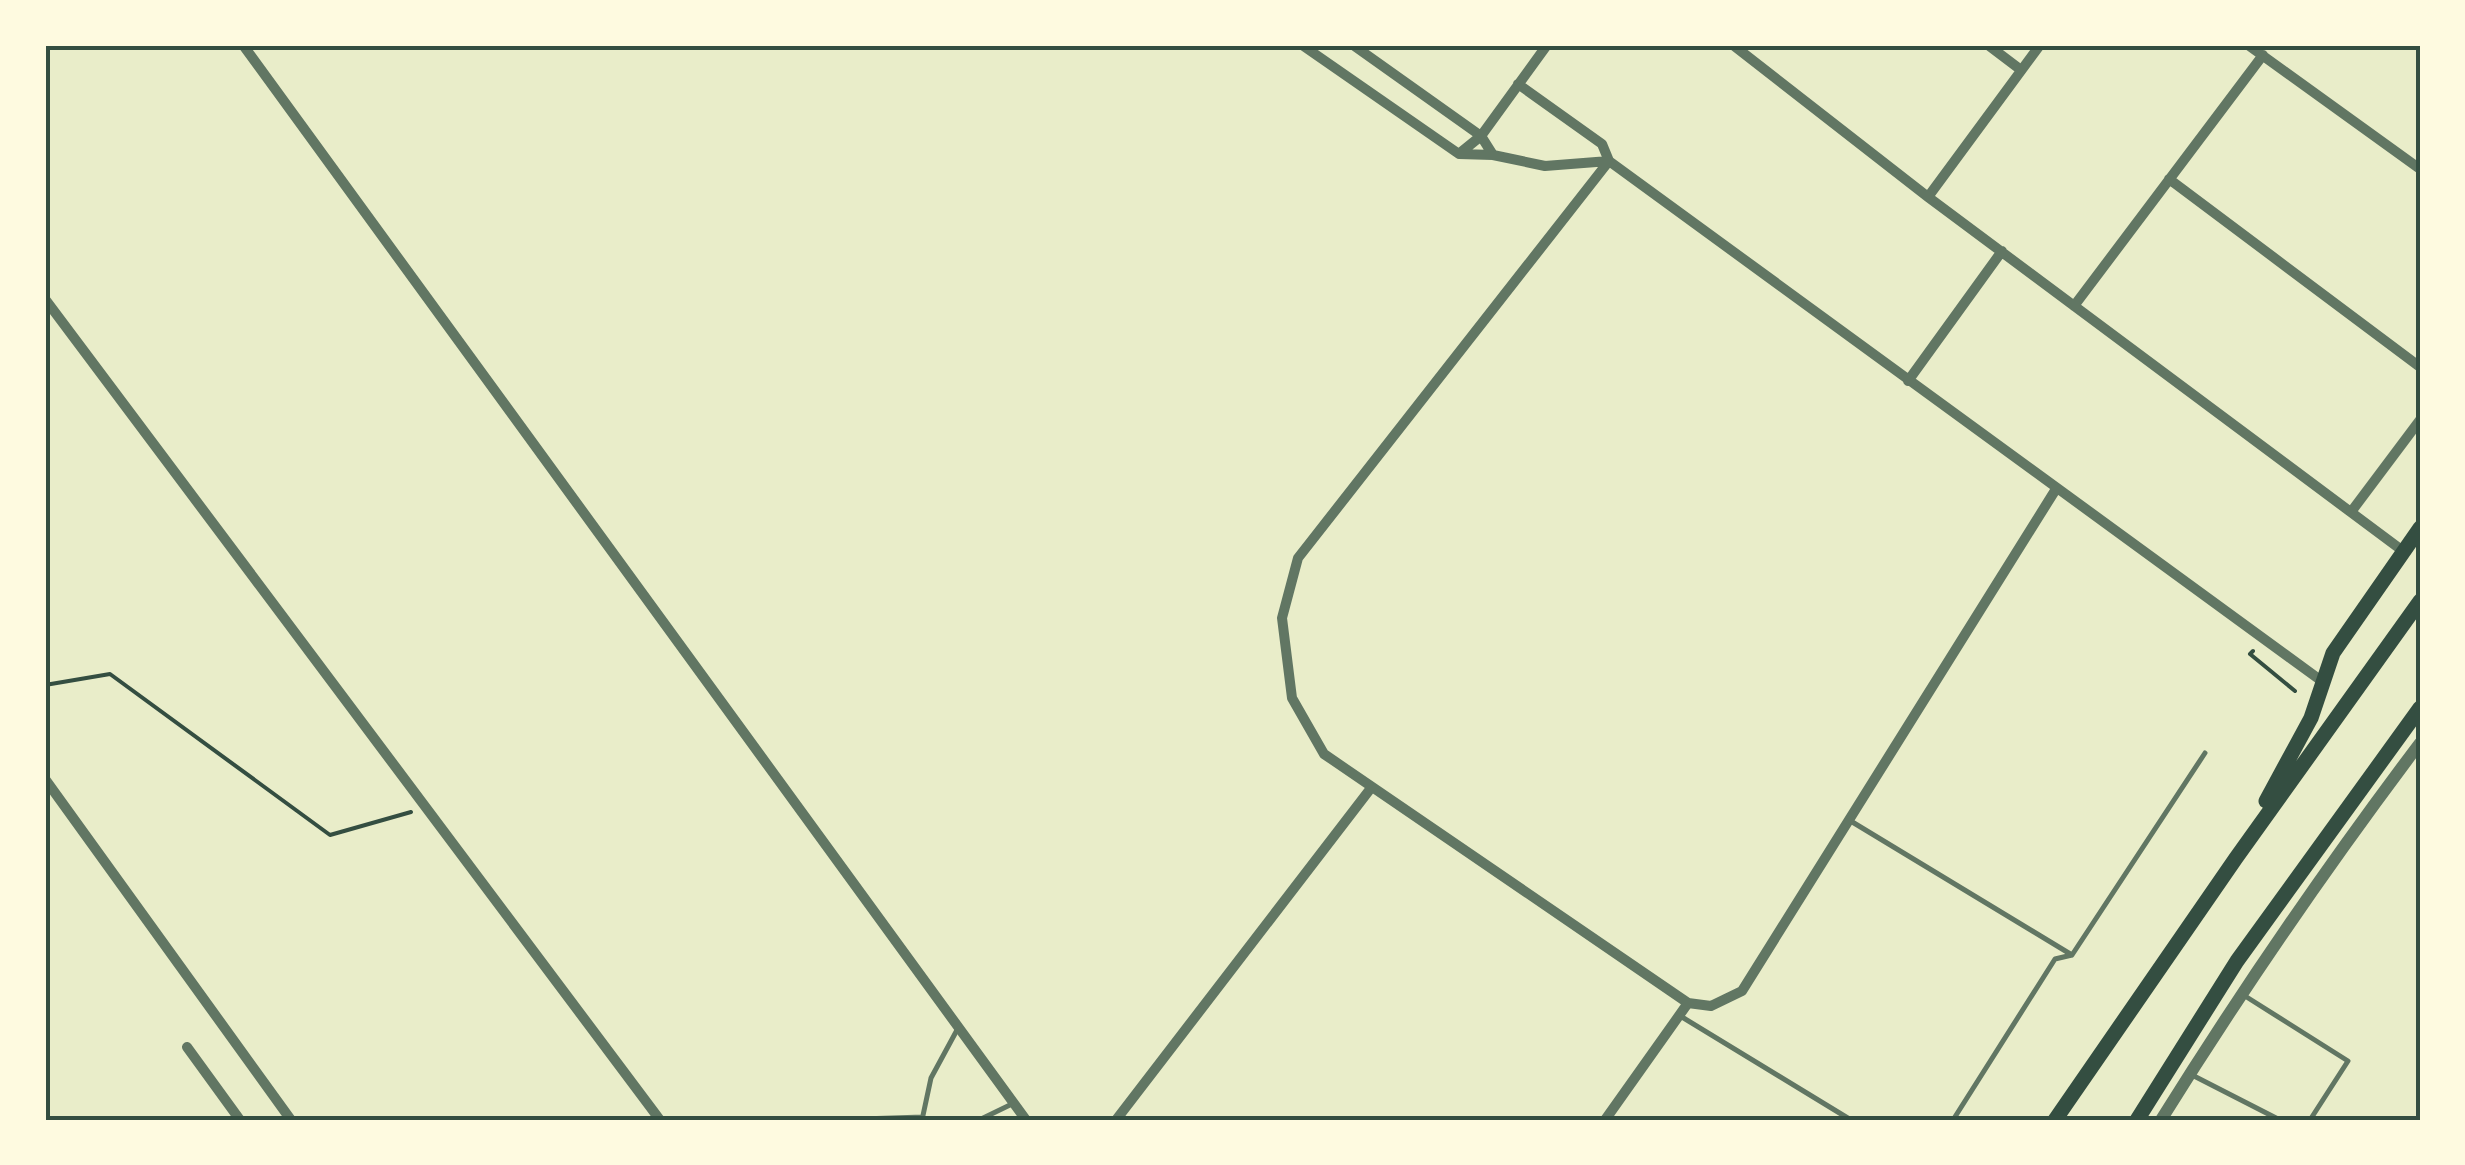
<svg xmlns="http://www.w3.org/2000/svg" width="2465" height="1165" viewBox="0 0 2465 1165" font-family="'Alegreya Sans',sans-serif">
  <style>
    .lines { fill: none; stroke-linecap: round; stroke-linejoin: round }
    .path { stroke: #344e41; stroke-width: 4 }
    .service { stroke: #617663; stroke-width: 5 }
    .minor { stroke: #617663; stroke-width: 10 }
    .tertiary { stroke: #617663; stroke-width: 12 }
    .primary { stroke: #344e41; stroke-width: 15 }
    .neatline { fill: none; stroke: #344e41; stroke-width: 4 }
  </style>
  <rect width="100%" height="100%" fill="#e9edc9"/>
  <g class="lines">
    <path class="path" d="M2253,651L2250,654L2295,691
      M45,685L110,674L330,835L411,812"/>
    <path class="service" d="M1849,820L2072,955
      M2245,996L2348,1061L2310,1120
      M1682,1017L1851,1120
      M2192,1075L2280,1120
      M830,1120L923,1117
      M922,1120L931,1078L957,1030
      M979,1120L1012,1104
      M1953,1120L2055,959L2072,955L2205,753"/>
    <path class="minor" d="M243,45L1026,1120
      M1302,45L1459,154L1493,155L1545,166L1609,161L2323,682
      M1353,45L1481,136L1493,155
      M1733,45L1928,197L2403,551
      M1988,45L2021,70
      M2248,45L2420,169
      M1518,84L1602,144L1609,161L1298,558L1282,618L1292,698L1324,754L1688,1003
      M1460,153L1481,136L1547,45
      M2169,179L2420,367
      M1928,197L2040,45
      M45,299L660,1120
      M2074,306L2263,55
      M1908,381L2002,251
      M2351,512L2420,420
      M45,779L291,1120
      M187,1047L240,1120
      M1116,1120L1371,788
      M1605,1120L1688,1003L1711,1006L1742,991L2056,489"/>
    <path class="tertiary" d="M2161,1120C2242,990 2328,865 2420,743"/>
    <path class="primary" d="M2266,801L2311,718L2333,653L2420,528
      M2055,1120L2236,858L2420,601
      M2137,1120L2237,961L2420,708"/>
  </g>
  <rect width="2465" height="1165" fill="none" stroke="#fefae0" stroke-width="95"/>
  <rect x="48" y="48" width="2370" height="1070" class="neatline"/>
</svg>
